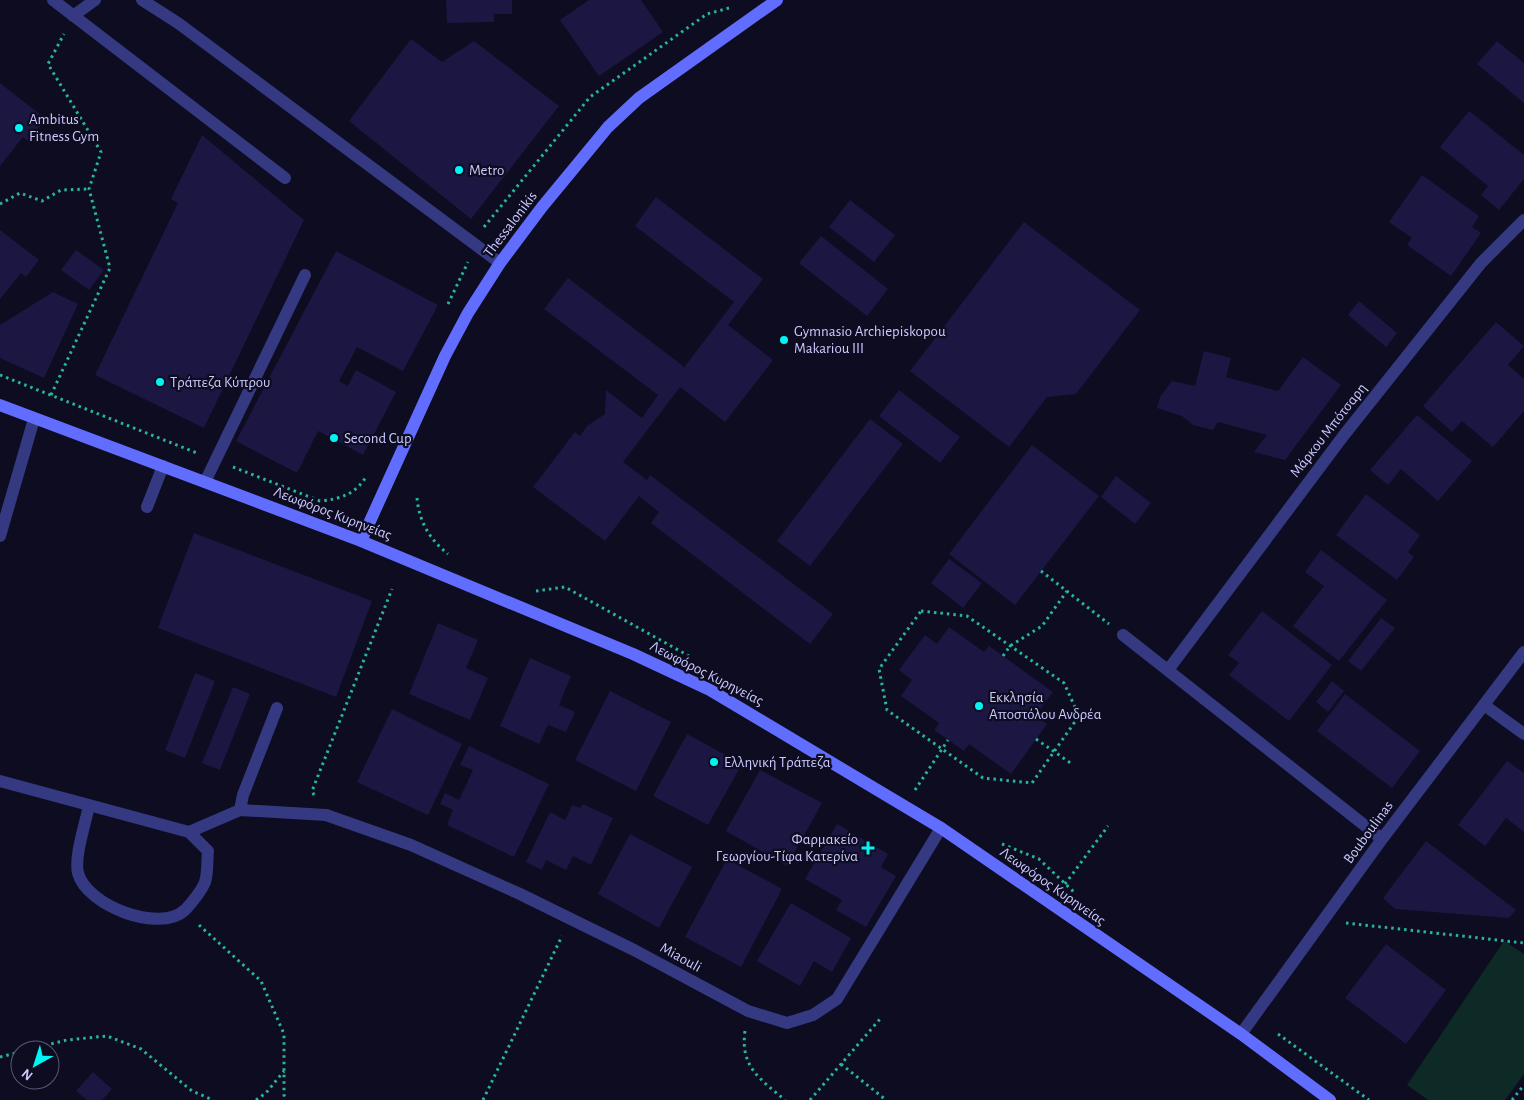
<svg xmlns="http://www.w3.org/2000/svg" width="1524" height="1100" viewBox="0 0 1524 1100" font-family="'Alegreya Sans',sans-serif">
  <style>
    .green { fill: #0e2a26 }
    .building { fill: #1b1742 }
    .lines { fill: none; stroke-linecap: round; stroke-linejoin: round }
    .path { stroke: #28b59f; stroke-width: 3; stroke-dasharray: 2.5 4; stroke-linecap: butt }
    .service { stroke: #343981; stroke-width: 12 }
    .minor { stroke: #343981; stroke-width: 12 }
    .tertiary { stroke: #343981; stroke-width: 12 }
    .secondary { stroke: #616dff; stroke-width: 12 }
    .poi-dot { fill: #00f4f5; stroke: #0d0c20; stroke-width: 2 }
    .labels { text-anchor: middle; stroke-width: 4.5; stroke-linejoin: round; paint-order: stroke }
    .poi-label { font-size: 15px; fill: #cbcaff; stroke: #0d0c20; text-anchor: start }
    .street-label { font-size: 15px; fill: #cbcaff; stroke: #0d0c20 }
  </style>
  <rect width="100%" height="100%" fill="#0d0c20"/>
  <path class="green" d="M1504,941L1524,954V1074L1505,1100H1428L1407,1085Z"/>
  <path class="building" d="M446,0H512V14H494V22L447,23Z
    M589,0H641L663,32L599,76L560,20Z
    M411,39L442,62L474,41L559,106L471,219L349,121Z
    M1497,41L1524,63V103L1477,64Z
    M0,83L46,119L28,141L23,137L0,166Z
    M1469,111L1524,155V179L1499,210L1481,195L1488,186L1440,147Z
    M202,135L304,220L204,428L95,375L178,203L171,199Z
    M1422,175L1479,216L1472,227L1481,233L1451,276L1407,245L1412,238L1389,222Z
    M656,197L763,279L728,325L773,360L725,422L680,387L623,462L647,480L650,475L833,614L810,644L651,523L659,512L639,496L605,541L533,487L575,432L580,436L587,426L605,414L606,390L642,418L658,395L544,309L568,278L683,366L682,370L734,302L635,226Z
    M850,200L895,235L874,262L829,227Z
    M1024,222L1140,310L1076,394L1047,397L1009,447L910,371Z
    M0,230L39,260L26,277L21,273L0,299Z
    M821,236L888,289L867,316L799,263Z
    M76,250L104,270L89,290L61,270Z
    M336,251L438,305L403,371L357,347L339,381L348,386L356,370L396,392L363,455L318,431L297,473L236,441Z
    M53,292L78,304L44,378L0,358V325Z
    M1359,301L1397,333L1386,347L1348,315Z
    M1496,322L1524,346L1508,365L1524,379V411L1493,447L1462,421L1452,432L1423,406Z
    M1204,351L1231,358L1226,377L1278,391L1303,357L1341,385L1285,460L1254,452L1267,435L1218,422L1213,430L1193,425L1182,416L1157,408L1160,397L1172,381L1195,386Z
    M899,390L960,437L940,463L879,416Z
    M1417,415L1472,461L1438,501L1401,469L1388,485L1370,470Z
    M870,419L903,444L810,566L777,541Z
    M1032,445L1099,496L1015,605L949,554Z
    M1116,476L1151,503L1135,524L1101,497Z
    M1366,494L1420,535L1408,552L1414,557L1397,580L1336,535Z
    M194,533L372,601L336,697L158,628Z
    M1321,550L1387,600L1339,661L1293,626L1324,586L1305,572Z
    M949,559L982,583L963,608L931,583Z
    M1262,611L1332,665L1289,721L1229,675L1239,663L1228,655Z
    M1381,618L1395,628L1361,671L1348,661Z
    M438,623L478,640L466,668L488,678L470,720L409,694Z
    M949,627L984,652L989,646L1053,692L1035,716L1047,724L1011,774L969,744L964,751L934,730L939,723L901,696L912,680L899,670L925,635L937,644Z
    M530,658L571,676L559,705L575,712L566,732L548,725L539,744L500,726Z
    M195,673L215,681L185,758L165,750Z
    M1332,681L1344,691L1328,712L1316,702Z
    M233,687L250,694L220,770L202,763Z
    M610,691L671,722L636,791L575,760Z
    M1345,694L1420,751L1392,788L1317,731Z
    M392,709L462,744L428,815L357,782Z
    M687,734L742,764L708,825L653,796Z
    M469,746L549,784L514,857L447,825L453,810L440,804L445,793L459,800L473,770L460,765Z
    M1507,761L1524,773V832L1506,818L1485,846L1458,825Z
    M760,770L822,803L787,866L726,831Z
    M583,804L613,818L591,865L573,856L566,870L546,860L542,870L526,862L550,812L565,820L572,805L580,808Z
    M837,824L888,854L881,867L896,876L866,927L836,910L842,900L805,879Z
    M630,834L692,867L659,928L598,894Z
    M1426,841L1516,910L1509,918L1395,909L1383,898Z
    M727,859L782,889L741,967L685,937Z
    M791,903L851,938L832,972L814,961L800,986L757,961Z
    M1386,944L1446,990L1406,1044L1345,998Z
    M93,1072L112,1089L102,1100H87L76,1091Z"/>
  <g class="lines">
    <path class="path" d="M0,204L20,193L42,201L61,190L89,189
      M484,227L590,97L707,14L729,8
      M448,304L468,262
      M0,375L197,453
      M51,395L110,268L89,189L101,152L48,64L64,34
      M233,467L320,501C341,499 355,494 366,477
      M417,498C419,521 429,539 448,554
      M1041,571L1109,624
      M536,591L565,587L689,656
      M921,611L967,616L1064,683L1079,716L1032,783L983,778L887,710L879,669Z
      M1003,656L1010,646L1042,626L1067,591
      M1036,739L1072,764
      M915,790L948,740
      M314,795L312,791L392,589
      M1002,844L1039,859L1076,894
      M1065,884L1108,826
      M1346,923L1524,943
      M199,925L261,981L284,1034V1095L286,1100
      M745,1031C740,1067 760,1079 785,1100
      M1278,1034L1369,1100
      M26,1050L67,1040L107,1036L141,1049L192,1091L213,1100
      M0,1057L20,1052
      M841,1064L886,1100
      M256,1100L266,1093L284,1071
      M483,1100L562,936
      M810,1100L880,1019
      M1512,1100L1524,1085"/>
    <path class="service" d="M53,0L285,178
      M142,0L178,23L500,263
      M73,16L95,0
      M147,507L163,466
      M277,708L243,795L240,810L326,815
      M0,781L189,832L208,851C207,860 208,873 205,882C202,890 191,904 185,910C159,934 86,905 78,873C74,856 86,822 89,805
      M189,832L240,810"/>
    <path class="minor" d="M205,482L305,275
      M1123,635L1382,839
      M1168,670L1344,435L1481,263L1524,220
      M1484,705L1524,734
      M326,815L411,845L520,894L634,950L748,1011L787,1023L813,1015L837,999L941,828
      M1241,1034L1382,839L1524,652"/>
    <path class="tertiary" d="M0,536L34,419"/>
    <path class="secondary" d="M0,405L361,541L633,654L710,690L941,828L1241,1034L1330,1100
      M361,541L445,356L468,313L500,263L542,207L608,127L639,98L777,0"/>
  </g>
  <g class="poi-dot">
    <circle cx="19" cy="128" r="5"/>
    <circle cx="459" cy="170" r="5"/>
    <circle cx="784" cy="340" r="5"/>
    <circle cx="160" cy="382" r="5"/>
    <circle cx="334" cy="438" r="5"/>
    <circle cx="979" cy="706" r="5"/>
    <circle cx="714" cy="762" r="5"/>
    <path d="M865.5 840.5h5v5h5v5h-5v5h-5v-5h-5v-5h5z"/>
  </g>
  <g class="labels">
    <g class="poi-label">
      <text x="29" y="124">Ambitus<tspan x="29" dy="17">Fitness Gym</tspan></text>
      <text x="469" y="175">Metro</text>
      <text x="794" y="336">Gymnasio Archiepiskopou<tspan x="794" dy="17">Makariou III</tspan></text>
      <text x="170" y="387">Τράπεζα Κύπρου</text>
      <text x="344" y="443">Second Cup</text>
      <text x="989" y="702">Εκκλησία<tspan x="989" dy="17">Αποστόλου Ανδρέα</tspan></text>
      <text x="724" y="767">Ελληνική Τράπεζα</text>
      <text x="858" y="844" text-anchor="end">Φαρμακείο<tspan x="858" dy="17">Γεωργίου-Τίφα Κατερίνα</tspan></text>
    </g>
    <g class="street-label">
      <text transform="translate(510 224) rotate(-53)" y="5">Thessalonikis</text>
      <text transform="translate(1328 430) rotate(-52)" y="5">Μάρκου Μπότσαρη</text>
      <text transform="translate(333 513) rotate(21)" y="5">Λεωφόρος Κυρηνείας</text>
      <text transform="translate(707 673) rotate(27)" y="5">Λεωφόρος Κυρηνείας</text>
      <text transform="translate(1368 832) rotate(-54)" y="5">Bouboulinas</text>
      <text transform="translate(1053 886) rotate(35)" y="5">Λεωφόρος Κυρηνείας</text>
      <text transform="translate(681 957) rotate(29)" y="5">Miaouli</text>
    </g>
  </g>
  <g transform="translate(35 1065) rotate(219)"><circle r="24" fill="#0d0c20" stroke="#595879"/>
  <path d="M0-4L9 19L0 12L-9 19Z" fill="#00f4f5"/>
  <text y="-8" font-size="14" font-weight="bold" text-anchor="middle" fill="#cbcaff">N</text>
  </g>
</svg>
